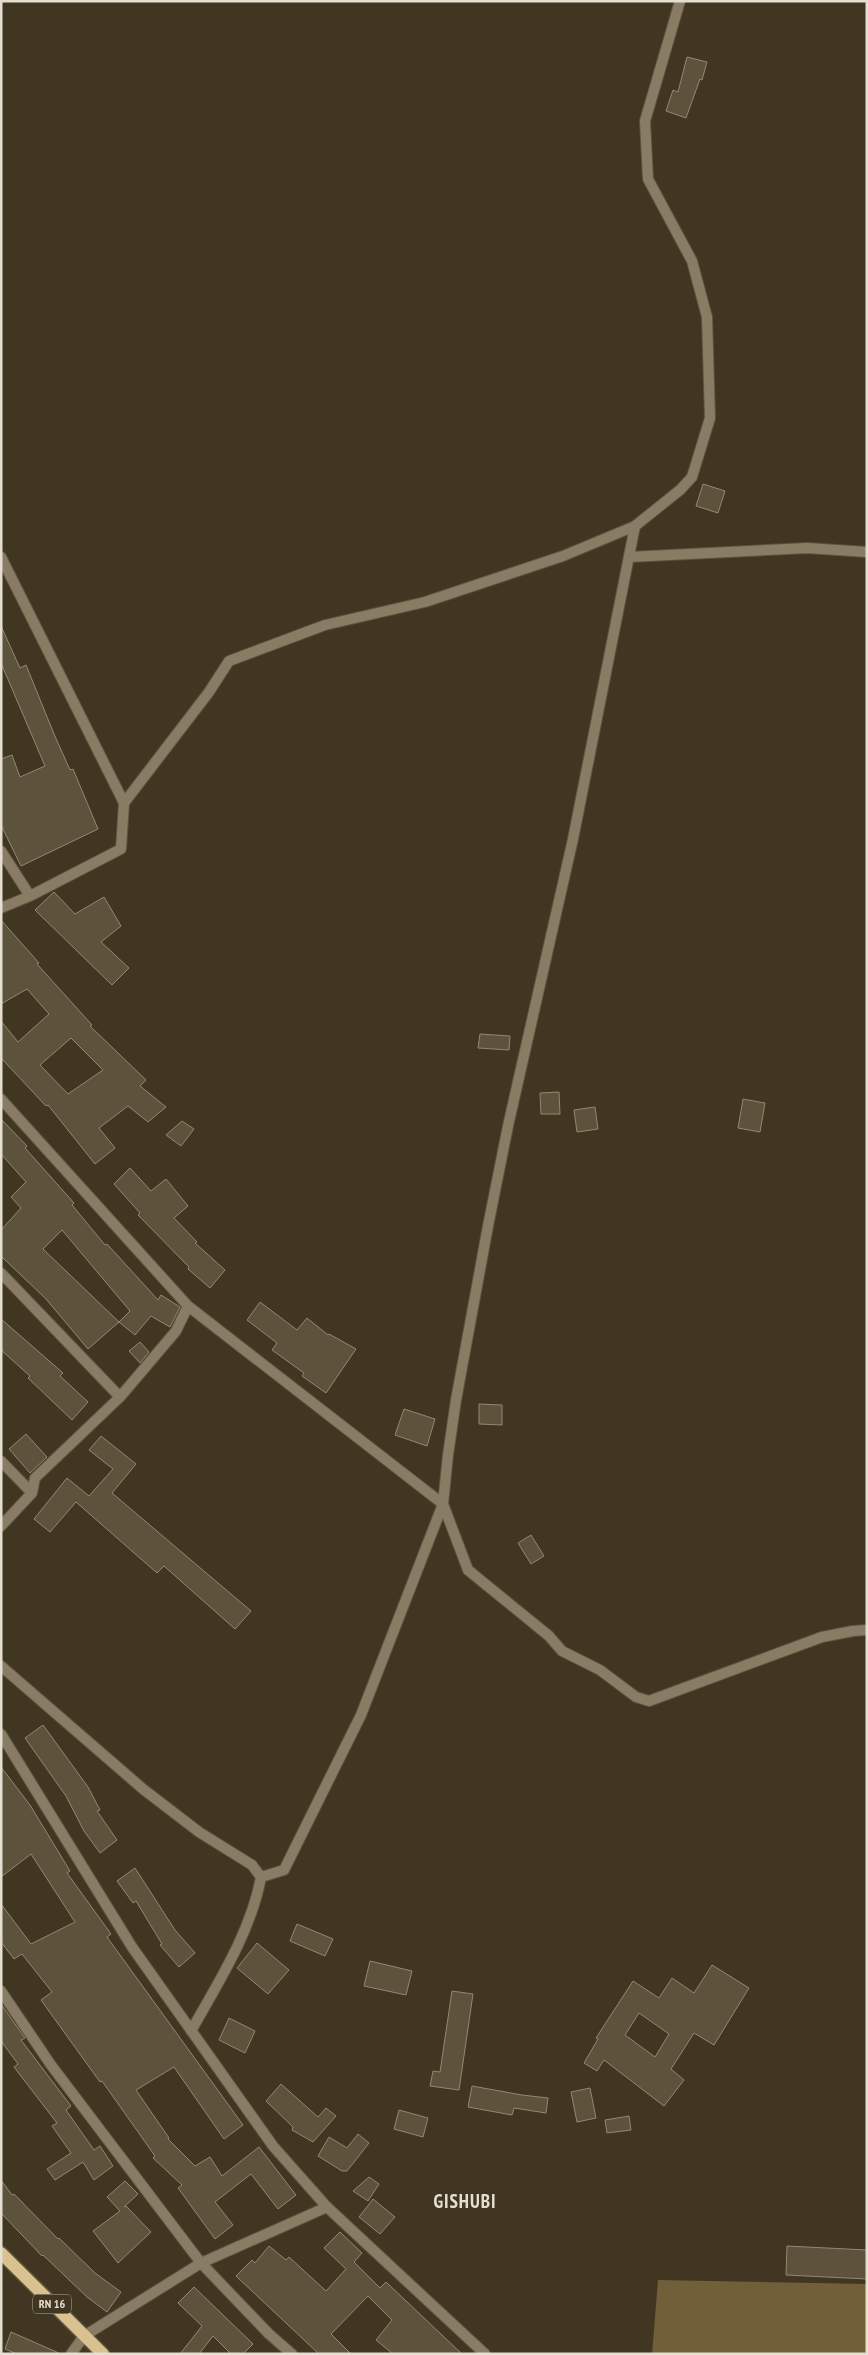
<svg xmlns="http://www.w3.org/2000/svg" width="868" height="2355" viewBox="0 0 868 2355" font-family="'PT Sans Narrow',sans-serif">
  <style>
    .green { fill: #705f38 }
    .building { fill: #5d533d; stroke: #938871; fill-rule: evenodd }
    .lines { fill: none; stroke-linecap: round; stroke-linejoin: round }
    .minor-casing { stroke: #5e5441; stroke-width: 12 }
    .primary-casing { stroke: #5e5441; stroke-width: 15 }
    .minor { stroke: #887d64; stroke-width: 10 }
    .primary { stroke: #d9c28f; stroke-width: 12 }
    .labels { text-anchor: middle; stroke-width: 4; stroke-linejoin: round; paint-order: stroke }
    .shield { fill: #403621; stroke: #b4ac9d; stroke-width: 1 }
    .shield-label { font-size: 12px; font-weight: bold; fill: #e5dfd2 }
    .district-label { font-size: 19px; font-weight: bold; letter-spacing: 1px; fill: #e5dfd2; stroke: #403621 }
  </style>
  <rect width="100%" height="100%" fill="#403621"/>
  <path class="green" d="M658,2280L867,2284V2354H652Z"/>
  <path class="building" d="M687,57L707,62L702,80L700,79L686,118L666,111L673,90L678,92Z
    M703,484L725,491L718,513L696,506Z
    M1,626L20,668L26,665L54,734L70,770L73,769L98,829L21,866L1,825V759L12,755L20,777L45,766L1,663Z
    M54,892L75,914L104,897L121,926L101,942L129,968L112,985L35,910Z
    M1,920L39,963L37,964L92,1025L90,1026L146,1080L140,1086L166,1107L148,1122L128,1106L99,1128L115,1148L95,1164L48,1105L46,1106L1,1058V1021L18,1042L49,1014L27,989L1,1004ZM71,1038L103,1070L68,1094L40,1065Z
    M480,1034L510,1036L509,1050L478,1048Z
    M559,1092L560,1114H541L540,1093Z
    M743,1099L765,1103L760,1132L738,1128Z
    M595,1107L598,1129L577,1132L574,1110Z
    M1,1119L27,1146L25,1148L74,1203L72,1205L105,1245L107,1244L158,1300L161,1295L180,1307L170,1327L151,1316L135,1335L119,1322L88,1349L46,1299L1,1256V1230L21,1208L11,1197L26,1182L1,1154ZM62,1230L130,1311L119,1322L43,1249Z
    M182,1121L194,1129L181,1146L166,1135Z
    M130,1168L151,1191L166,1179L188,1206L174,1218L197,1242L195,1243L225,1270L210,1288L188,1269L189,1267L138,1215L140,1213L114,1184Z
    M260,1302L297,1330L307,1318L328,1335L329,1334L356,1349L326,1393L302,1376L304,1373L272,1350L277,1343L247,1320Z
    M1,1319L63,1373L60,1376L88,1402L72,1420L28,1378L30,1376L1,1350Z
    M140,1342L149,1352L140,1363L129,1351Z
    M479,1404L502,1405V1425L479,1424Z
    M404,1409L435,1419L427,1446L395,1435Z
    M26,1434L47,1457L30,1473L9,1449Z
    M101,1436L136,1464L112,1493L251,1611L235,1629L164,1566L157,1573L76,1502L50,1532L34,1519L67,1478L89,1496L113,1469L89,1450Z
    M531,1535L544,1556L531,1564L518,1543Z
    M43,1725L88,1787L100,1810L97,1811L117,1840L100,1853L84,1831L66,1796L25,1738Z
    M1,1767L30,1805L70,1871L67,1873L111,1934L107,1937L243,2125L224,2139L174,2067L136,2090L169,2138L168,2139L195,2166L210,2157L222,2176L259,2147L296,2195L278,2209L251,2174L215,2202L233,2225L215,2239L178,2188L182,2185L153,2158L155,2156L102,2081L100,2082L41,2000L52,1992L22,1954L14,1959L1,1942V1904L31,1944L75,1922L31,1854L1,1877Z
    M135,1868L175,1930L195,1953L179,1967L160,1945L162,1944L136,1901L133,1903L117,1881Z
    M297,1924L333,1939L325,1956L290,1941Z
    M257,1943L289,1970L268,1994L237,1968Z
    M370,1961L412,1971L406,1995L364,1986Z
    M712,1965L749,1988L714,2045L694,2033L671,2069L684,2080L664,2106L604,2060L597,2071L584,2063L598,2039L596,2038L633,1981L659,1998L672,1978L694,1993ZM639,2013L669,2034L655,2057L625,2035Z
    M452,1991L473,1994L459,2090L430,2086L433,2071L440,2072Z
    M1,2004L25,2038L21,2040L71,2106L66,2110L94,2150L100,2146L113,2166L94,2180L83,2162L55,2180L47,2169L71,2153L52,2126L57,2123L14,2067L18,2064L1,2041Z
    M229,2018L255,2031L245,2053L219,2040Z
    M281,2084L318,2117L326,2108L336,2116L313,2142L292,2130L293,2127L266,2101Z
    M472,2086L522,2095L548,2098L546,2113L514,2108L512,2115L468,2107Z
    M590,2088L596,2118L577,2122L571,2092Z
    M399,2110L428,2118L423,2137L394,2129Z
    M629,2116L631,2130L607,2133L605,2120Z
    M358,2134L369,2143L347,2171H342L318,2156L329,2137L347,2148Z
    M369,2177L379,2184L368,2201L353,2191Z
    M1,2180L12,2195L14,2194L58,2239L59,2238L95,2273L121,2292L107,2312L87,2297L43,2255L42,2256L1,2213Z
    M125,2181L138,2194L124,2207L126,2206L151,2232L118,2263L93,2231L120,2211L107,2197Z
    M373,2199L395,2217L380,2234L359,2217Z
    M340,2232L362,2253L354,2262L380,2288L386,2282L462,2354H393L376,2340L392,2320L368,2296L331,2334L351,2354H319L236,2276L252,2260L255,2263L269,2246L286,2260L289,2257L326,2291L346,2269L324,2248Z
    M787,2246L867,2250V2279L786,2275Z
    M194,2287L253,2344L243,2354H231L213,2336L199,2354H180L202,2326L178,2303Z
    M11,2332L61,2354H17L5,2349Z"/>
  <g class="lines">
    <g class="minor-casing">
      <path id="minor" d="M635,526L573,839L508,1126L488,1226L456,1400L448,1455L443,1504L468,1570L549,1636L562,1651L600,1670L636,1697L649,1701L822,1637L853,1631L867,1630
        M1,557L124,803L121,849L30,896L1,908
        M629,557L807,548L867,552
        M124,803L209,692L229,661L325,625L425,602L563,556L635,526L680,490L692,477L710,418L707,317L692,261L648,179L645,121L680,1
        M1,851L30,896
        M1,1099L188,1306L176,1331L120,1397L35,1478L32,1493L1,1526
        M1,1273L120,1397
        M188,1306L443,1504L361,1715L284,1870L261,1877
        M1,1461L32,1493
        M1,1666L143,1789L199,1832L252,1865L261,1877C251,1932 218,1983 191,2031
        M1,1734L132,1947L273,2146L327,2207L485,2354
        M1,1991L51,2065L201,2263L269,2334L292,2354
        M71,2354L84,2336L201,2263L327,2207"/>
    </g>
    <g class="primary-casing">
      <path id="primary" d="M1,2253L103,2354"/>
    </g>
    <use href="#minor" class="minor"/>
    <use href="#primary" class="primary"/>
  </g>
  <g class="labels">
    <rect class="shield" x="33" y="2294.5" width="38" height="19" rx="4"/>
    <g class="shield-label">
      <text x="52" y="2308">RN 16</text>
    </g>
    <g class="district-label">
      <text x="465" y="2208">GISHUBI</text>
    </g>
  </g>
  <rect width="868" height="2355" fill="none" stroke="#e5dfd2" stroke-width="5"/>
</svg>
